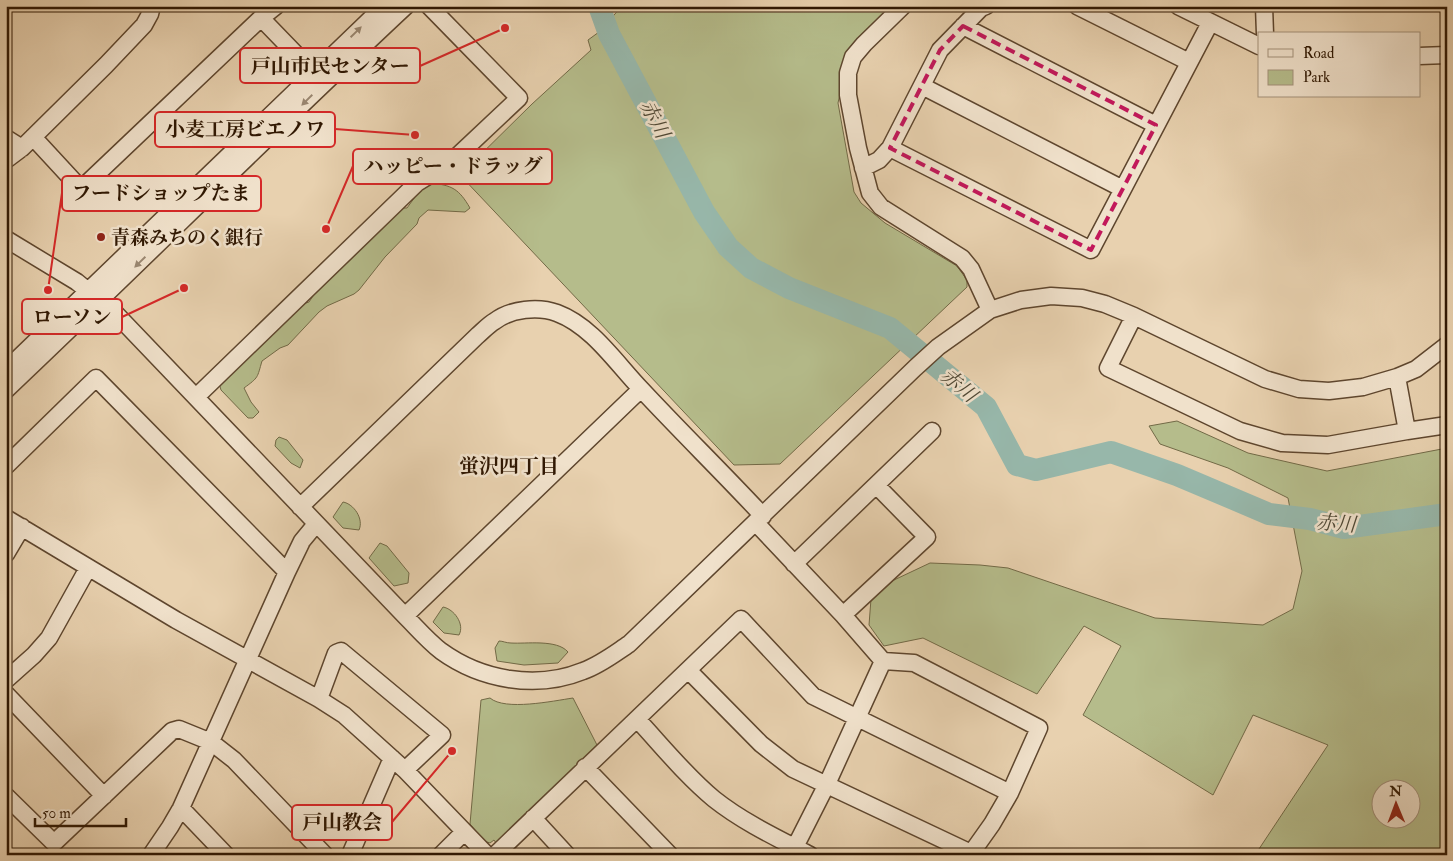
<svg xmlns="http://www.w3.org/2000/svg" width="1453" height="861" viewBox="0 0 1453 861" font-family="'IM FELL Double Pica','Noto Serif JP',serif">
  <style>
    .green { fill: #b5bc8b; stroke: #726a47; fill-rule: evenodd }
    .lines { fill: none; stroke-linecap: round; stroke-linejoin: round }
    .river { stroke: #97b7aa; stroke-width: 22 }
    .minor-casing { stroke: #5e462e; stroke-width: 19 }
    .minor { stroke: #f0e1cb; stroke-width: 16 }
    .oneway { fill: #9a8771 }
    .marked { fill: none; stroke: #c2185b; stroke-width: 4; stroke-dasharray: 10 6; stroke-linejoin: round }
    .poi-dot { fill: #8f2418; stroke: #f0e1cb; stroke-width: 2 }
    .labels { text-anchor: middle; stroke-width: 5; stroke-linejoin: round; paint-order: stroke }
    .poi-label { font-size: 19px; font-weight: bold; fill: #301803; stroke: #f0e1cb; text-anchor: start }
    .water-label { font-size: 20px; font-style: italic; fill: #4f4835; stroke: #f0e1cb }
    .neighbourhood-label { font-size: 20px; font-weight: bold; fill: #301803; stroke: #f0e1cb }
    .leader { fill: none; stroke: #d62828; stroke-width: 2 }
    .callout-dot { fill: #d62828; stroke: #f0e1cb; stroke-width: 2 }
    .callout { fill: #f0e1cb; stroke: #d62828; stroke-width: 2 }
    .callout-label { font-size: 20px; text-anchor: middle; font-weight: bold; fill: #301803 }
  </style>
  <rect width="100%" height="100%" fill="#e8d1af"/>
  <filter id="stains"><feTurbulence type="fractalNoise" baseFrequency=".004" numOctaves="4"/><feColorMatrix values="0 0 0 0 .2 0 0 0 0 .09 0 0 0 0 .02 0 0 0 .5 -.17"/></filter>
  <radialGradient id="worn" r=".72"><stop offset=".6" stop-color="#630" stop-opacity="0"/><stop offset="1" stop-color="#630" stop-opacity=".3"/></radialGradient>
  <path class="green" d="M622,6H895L844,58L845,70L838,103L854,192L861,203L885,223L957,266L967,280V287L780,464L734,465L460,175L532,104L591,50L588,40L599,32Z
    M430,183C452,185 459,189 470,208L465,212L428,210L419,218L417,224L385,257L359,290L354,294L327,306L319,312L288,345L280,348L262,361C257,378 259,377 244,388L251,402L259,412L253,418H248L221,390L219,383L235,367H239L243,359L303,304L309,302L317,290L399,208H407L420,190Z
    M1177,421L1248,453L1327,471L1447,448V855H1255L1328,745L1253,715L1213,795L1083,715L1121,646L1084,626L1037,694L923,638L884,646L869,625L871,599L894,580L930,563L980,565L1008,568L1155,618L1263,625L1293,609L1302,571L1288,498L1228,468L1160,444L1149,426ZM1380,788H1410V818H1380Z
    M279,437L287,440L303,460L300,468L291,463L275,446L276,440Z
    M343,502C354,504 364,519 359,530L343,528L333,517Z
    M380,543L387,546L409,573L408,583L394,586L369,558Z
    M443,607C454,609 465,624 459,635L444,633L433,622Z
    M499,641C503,641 506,643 511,643C526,644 557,639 568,652L558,663L524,665L497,661L495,648Z
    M490,698C505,711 553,701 573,698L597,745L496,843L494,840L490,843L484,841L470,824L481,700Z"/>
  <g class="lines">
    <path class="river" d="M599,6L609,34L704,212L728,247L751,268L789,288L890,328L986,407L1017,465L1036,470L1111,452L1177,475L1269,514L1310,519L1344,528L1447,514"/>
    <g class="minor-casing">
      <path id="minor" d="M903,6L864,44L853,57L848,73V95L858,148L870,193L881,207L962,258L971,269L990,310
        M1077,6L1189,62
        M1178,6L1259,46
        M1264,6L1265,34
        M261,18L320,79
        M963,26L1156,125
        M1419,56L1447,55
        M922,86L1123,189
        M33,137L81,189L261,18L276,6
        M6,138L22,148
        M890,148L1091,250L1210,23
        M6,160L22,148L106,65L144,25L150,14L152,6
        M863,168L879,160L890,148L940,50L981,8L986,6
        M6,239L77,282L117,315L405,616C417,628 428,641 441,651C481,680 536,690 583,671C600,665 614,654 629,644L915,368L938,347L990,310L1021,300L1051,296L1082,298L1105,304L1134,316L1265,379L1299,389L1329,391L1363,387L1397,377L1416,369L1447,345
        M1134,316L1108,368L1240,431L1282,443L1328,445L1407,431
        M6,370L384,6
        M1397,377L1407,431L1447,425
        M6,390C140,263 271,132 406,6
        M196,397L417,183L451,162L519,98L429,6
        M6,466L96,378L287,572
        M300,507L477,336C483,331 488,325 495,321C511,309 538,306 557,313C592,326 616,363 641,389C681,432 723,473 763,516
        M6,518L176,620L319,699L344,715L405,770L487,855
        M756,523L843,615L883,661L914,663L1039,728L1010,793L992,824L970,855
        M6,554L22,527
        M794,564L932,431
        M843,615L927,537L876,485
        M405,616L641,389
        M688,670L761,744L793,769L971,853
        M6,680L34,655L49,638L88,568
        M6,694L104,796
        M319,699L336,653L341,651L442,735L405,770
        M637,719C662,746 686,776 714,799C743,822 777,838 810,855
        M585,767L670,855
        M6,796L54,843L172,731L179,729L211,742L234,760L325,855
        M181,808L226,855
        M533,818L567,855
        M151,855L170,827L181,808L287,572L302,541L316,524
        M350,855L392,758
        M441,855L464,832
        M495,855L741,619L813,696L1010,793
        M791,855L827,784L883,661"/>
    </g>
    <use href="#minor" class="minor"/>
  </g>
  <defs><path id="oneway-solid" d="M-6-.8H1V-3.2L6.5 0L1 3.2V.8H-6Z" transform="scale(1.25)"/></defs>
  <g class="oneway">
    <use href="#oneway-solid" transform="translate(356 32) rotate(-44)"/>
    <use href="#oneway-solid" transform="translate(307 100) rotate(135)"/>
    <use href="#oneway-solid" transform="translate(140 262) rotate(136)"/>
  </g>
  <path class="marked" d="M963,26L1156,125L1091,250L890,148L940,50Z"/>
  <circle class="poi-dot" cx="101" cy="237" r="5"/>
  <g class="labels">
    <g class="poi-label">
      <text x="111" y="244">青森みちのく銀行</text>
    </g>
    <g class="water-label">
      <text transform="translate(655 119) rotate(62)" y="7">赤川</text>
      <text transform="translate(959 385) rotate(40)" y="7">赤川</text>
      <text transform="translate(1336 523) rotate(4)" y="7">赤川</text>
    </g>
    <g class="neighbourhood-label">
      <text x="509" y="473">蛍沢四丁目</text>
    </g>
  </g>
  <path class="leader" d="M505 28L420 66M415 135L335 129M326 229L353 166M48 290L62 193M184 288L122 317M452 751L392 822"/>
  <g class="callout-dot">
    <circle cx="505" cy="28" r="5"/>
    <circle cx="415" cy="135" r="5"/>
    <circle cx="326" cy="229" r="5"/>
    <circle cx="48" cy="290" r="5"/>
    <circle cx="184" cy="288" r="5"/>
    <circle cx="452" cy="751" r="5"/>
  </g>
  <g class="callout">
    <rect x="240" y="48" width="180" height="35" rx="5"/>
    <rect x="155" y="112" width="180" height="35" rx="5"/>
    <rect x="353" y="149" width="199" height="35" rx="5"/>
    <rect x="62" y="176" width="199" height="35" rx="5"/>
    <rect x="22" y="299" width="100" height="35" rx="5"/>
    <rect x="292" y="805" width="100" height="35" rx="5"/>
  </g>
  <g class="callout-label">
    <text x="330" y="73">戸山市民センター</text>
    <text x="245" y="136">小麦工房ビエノワ</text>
    <text x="453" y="173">ハッピー・ドラッグ</text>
    <text x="161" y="200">フードショップたま</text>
    <text x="72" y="324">ローソン</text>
    <text x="342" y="829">戸山教会</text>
  </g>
  <rect width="1453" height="861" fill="none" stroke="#e8d1af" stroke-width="25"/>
  <rect x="8" y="8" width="1438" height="846" fill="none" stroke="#301803" stroke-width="2.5"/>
  <rect x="12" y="12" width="1428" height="836" fill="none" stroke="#301803"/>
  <rect x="1258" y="32" width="162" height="65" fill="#f0e1cb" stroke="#a3917b"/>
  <rect x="1268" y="49" width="25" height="8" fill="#f0e1cb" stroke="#a3917b"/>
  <text x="1303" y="58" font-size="15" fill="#301803">Road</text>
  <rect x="1268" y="70" width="25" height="15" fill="#b5bc8b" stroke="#a3917b"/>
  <text x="1303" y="82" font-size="15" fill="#301803">Park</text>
  <g transform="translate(1396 804) rotate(359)"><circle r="24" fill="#f0e1cb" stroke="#a3917b"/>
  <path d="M0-4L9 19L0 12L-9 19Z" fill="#8f2418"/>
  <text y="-8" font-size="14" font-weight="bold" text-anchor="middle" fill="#301803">N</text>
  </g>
  <path d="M35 818v8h91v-8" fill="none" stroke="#301803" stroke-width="2.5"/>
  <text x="42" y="818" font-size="15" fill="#301803" stroke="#f0e1cb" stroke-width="4" paint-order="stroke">50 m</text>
  <rect width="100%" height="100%" filter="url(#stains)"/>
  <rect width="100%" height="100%" fill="url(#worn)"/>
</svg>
